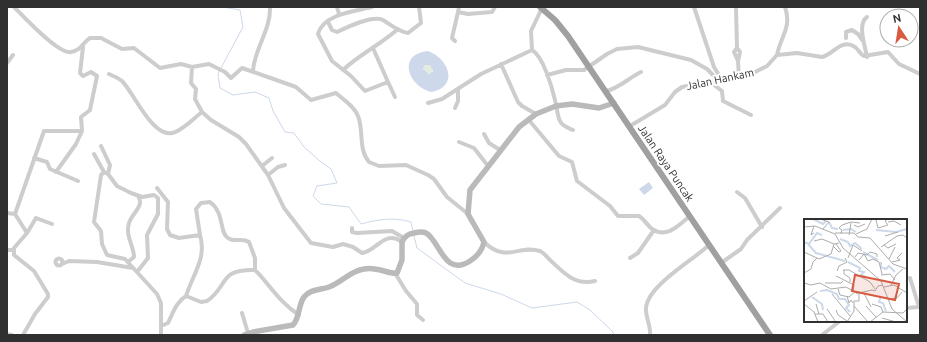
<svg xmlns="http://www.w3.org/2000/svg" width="927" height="342" viewBox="0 0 927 342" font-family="Ubuntu,sans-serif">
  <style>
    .green { fill: #e3ecdf }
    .water { fill: #cdd8ea; fill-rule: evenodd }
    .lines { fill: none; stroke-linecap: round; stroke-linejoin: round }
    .stream { stroke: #cdd8ea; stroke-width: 1 }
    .minor { stroke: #cdcdcd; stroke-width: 4 }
    .secondary { stroke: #bababa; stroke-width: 5.5 }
    .trunk { stroke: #a0a0a0; stroke-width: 6 }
    .labels { text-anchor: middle; stroke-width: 4; stroke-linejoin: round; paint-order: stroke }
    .street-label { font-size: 11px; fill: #303030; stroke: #fff }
    .inset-river { fill: none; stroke: #cdd8ea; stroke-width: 2 }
    .inset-road { fill: none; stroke: #acacac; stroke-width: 1 }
    .view { fill: #d85b41; fill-opacity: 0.15; stroke: #d85b41; stroke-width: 2 }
    .inset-edge { fill: none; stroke: #303030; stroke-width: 2 }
  </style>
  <rect width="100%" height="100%" fill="#fff"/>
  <path class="green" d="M423.5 69a4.5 4.5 0 1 1 9 0a4.5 4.5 0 1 1-9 0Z"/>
  <path class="water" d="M427,51C441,54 457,75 443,87C440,90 435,91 431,92C408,86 397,55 427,51ZM425,65H430L433,71L429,74L423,69Z
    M649,182L653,188L644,195L639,189Z"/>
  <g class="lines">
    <path class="stream" d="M221,68L243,27L240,10L223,7
      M219,71L218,75L220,88L233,95L255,92L269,98L273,111L285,132L294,133L304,147L321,162L331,169L337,183L317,186L313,196L321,204L349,207L361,224C379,219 394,217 411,222L413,231
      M414,236L417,248L465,283L501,294L532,308L577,302L590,310L613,332L614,335"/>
    <path class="minor" d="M14,7C23,16 59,55 71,52C82,50 82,43 90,38H101L122,49L134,48L160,68L181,64L192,67L209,64L225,72L231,78L242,68L296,87L311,100L336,93C344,100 354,106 358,116C364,131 358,149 369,162L379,166L406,165L428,175L434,179L447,197L468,214
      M337,7L339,14
      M372,7C356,11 323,14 318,34L332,61L351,76L365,91L388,82L373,48
      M459,7L458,12L468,14L492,12L495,7
      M694,7L714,67L722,80
      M736,7L737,48L734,52L738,61L739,78
      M328,22L332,30L337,32C347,27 373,15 383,20C391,25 399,32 408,33L421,23L419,7
      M846,38V32L852,30L858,34L863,41
      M455,41L452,38L458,12
      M737,48L740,52L738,61
      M532,50C543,56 552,87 555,100C557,107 557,115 560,121C562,126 568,128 573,130
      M532,50L531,31L542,8
      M777,55C781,35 792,28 785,7
      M867,57C865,46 857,24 867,17
      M7,63L13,55
      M501,64L518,102L522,106L536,114
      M192,67L191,83L196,89L195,99L202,112L211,120L239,137L246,144L268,175L284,208L311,243L333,247L343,244L353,247L362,253C377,251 385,229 402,242
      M343,70C360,54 380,45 398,29
      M253,71C254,49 271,30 270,7
      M109,74C114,76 118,78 122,81C134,93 152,137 172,133C182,131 194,118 202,112
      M547,75L566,70H584L607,54L617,49L638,47L691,60L707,69L718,80
      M388,82L395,97
      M710,82L722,91L723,101L751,115
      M606,91C618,89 630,77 641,72
      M428,103L442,99L481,74L532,50
      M455,108L458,101V89
      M528,119L559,156L572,162L577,181L610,206L618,216H639C644,219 647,225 652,229C667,239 679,225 690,216
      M630,126L665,105L675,92L682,87L749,75L767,66L777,55L797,53L822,57C834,54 841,38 855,47C859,50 860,54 864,56L888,52L899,64L920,74
      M484,134L489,143L500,150
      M459,142L474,148L488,166
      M101,146L110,165L108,174
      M94,154L104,172
      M34,158L47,162L50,169L78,181
      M262,166L272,158
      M56,172L76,144L82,131L81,117L90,110L97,76L91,72L83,76L80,73L83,47
      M268,175L278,167L285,165
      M157,188L168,202L167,229L170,235L179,238L200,235L196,209L201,203L210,202C225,213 219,233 228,238C234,243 242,237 249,242L255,258V270
      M737,192L745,198L762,227
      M7,213L15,214L27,233L14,248V255L34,271L48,294V297L35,314L23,335
      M15,214L44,131H80
      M352,228V232L357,233L392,231L404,238
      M27,233L36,218L52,224
      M484,242C507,264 518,244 540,251C544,253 546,256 549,259C563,272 574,286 595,281
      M7,250H13
      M630,258L638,253L654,230
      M55.5 262a3.5 3.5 0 1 1 7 0a3.5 3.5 0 1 1-7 0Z
      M128,262L134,257C134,246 125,236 129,223C132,213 145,206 138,196
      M721,263L741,249L747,240L780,208
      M62,264L69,261L97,262L133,268
      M137,272L148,258L147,235L158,214V198L154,195L142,197L131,193L117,186L108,174L104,172L101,175L94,222L101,231L102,244L107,255L125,259L157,294L161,303V335
      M395,273L406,291L417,304V315L423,320
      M910,278L919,307
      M186,296C193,274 207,258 200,235
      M906,308L919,307
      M242,313L248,333
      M161,326L168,323C173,313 176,302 186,296L201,302L207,301C229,286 218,269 255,270C270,285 280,303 299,315
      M7,334L12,335
      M650,335C651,325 645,317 646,307C649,285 692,261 709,245
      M822,335L840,321"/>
    <path class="secondary" d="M244,335L253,332L293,325C300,318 298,305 304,297C310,289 321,290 329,287C342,282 350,271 364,269C377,266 390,275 397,273L402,260V242C405,236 408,234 414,233C418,232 422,231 426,233C439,239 444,278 470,261C478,256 482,251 484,242L468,214L470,190L519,127L536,114L556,106L572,104L599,108L614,103"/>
    <path class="trunk" d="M540,7L555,20L568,36L770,335"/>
  </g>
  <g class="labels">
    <g class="street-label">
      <text transform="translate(720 79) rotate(-12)" y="4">Jalan Hankam</text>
      <text transform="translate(666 163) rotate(56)" y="4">Jalan Raya Puncak</text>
    </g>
  </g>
  <g transform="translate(804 219)">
    <rect width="103" height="103" fill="#fff"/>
    <path class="inset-river" d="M9,0L19,5L22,2M25,3L28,9L34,10M39,11L47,10L52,13M72,11L92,13L103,10M36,20L44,23L46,27L51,24L58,30M0,23L5,25L13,14L18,16M4,25L12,34L41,42M59,33L74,41M44,43L56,49L55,52L60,53L57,56L62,58M77,43V48L82,50L85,47L91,53M16,72L23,71L33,75L35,80H41L45,86L42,89L46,93M77,77L75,83L79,84L82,92M8,78L18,85L19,91"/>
    <path class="inset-road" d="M16,0L25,3L19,10M72,1L74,9L84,6L81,2L84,0M84,3L90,2L97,6M50,6L54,8L61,5M0,8L11,7L31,15L39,29L77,62L88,90L103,103M10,14L7,16L10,7M31,14H50L54,18L66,19L89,45L103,50M37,15L38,11L35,9L38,6L47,3L56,4M52,15L63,10L68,0M45,16L47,4M81,17L94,13M10,22L18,20L30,25M80,26L84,29L92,25M29,27L35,33L37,32L32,25M77,28L93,17L99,16L103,19M0,33L15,40L27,35L30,25L35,24M51,38L54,34L63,36L66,33L73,35V38M44,39L49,26L58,32M85,40L91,28M55,41L60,35L64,42L69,40L75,43L78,55M88,43L96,41L93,39L98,34M39,51H45L66,63L71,70M40,51V55L46,59V63M33,52L35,47L43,43L41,39M0,54L7,50L9,43L13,39M77,56L86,55L91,61M32,57L50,66L49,72M0,64L7,66L16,64L27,70L42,68L54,75M21,64H37L39,62M87,66L92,56L99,50M80,68L90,66L103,74M34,70L36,76L45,78L51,73M60,74L67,88M28,75L46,97M43,77L45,84L47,81L49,84M85,80L93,79L98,73M0,82L13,73M0,85L10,93L14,103M68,85L77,88L79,93M50,87L64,103M62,87L72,98M23,90L32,103M32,91L34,96L43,102M11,95H15L12,85M15,95H19L24,103M78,99L92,103M43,103L50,92V82H55V74L68,71L71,72L74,67L79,66M66,103L79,93L99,94L103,90"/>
    <path class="view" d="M51,56L95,65L91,81L48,72Z"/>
    <rect width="103" height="103" class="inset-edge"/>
  </g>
  <rect width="927" height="342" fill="none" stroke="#303030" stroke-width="16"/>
  <g transform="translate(899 28) rotate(348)"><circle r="19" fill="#ffffff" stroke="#acacac"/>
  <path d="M0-3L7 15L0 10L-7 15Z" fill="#d85b41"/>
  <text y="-6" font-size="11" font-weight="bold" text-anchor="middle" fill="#303030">N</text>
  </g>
</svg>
